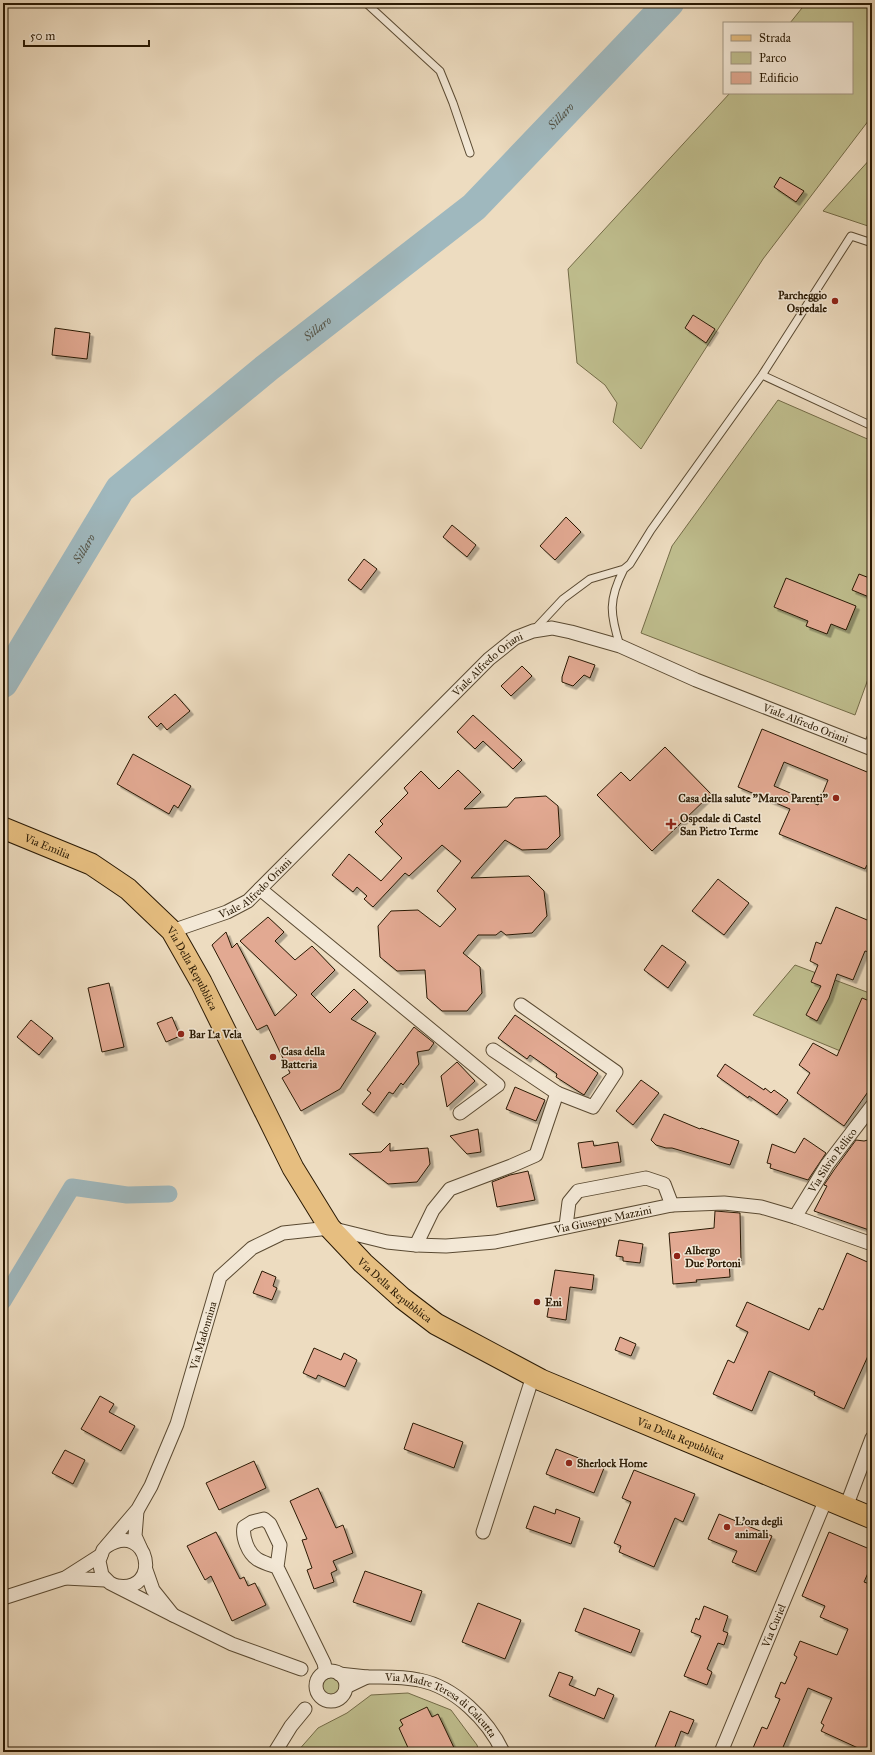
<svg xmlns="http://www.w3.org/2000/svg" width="875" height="1755" viewBox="0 0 875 1755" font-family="'IM FELL Great Primer',serif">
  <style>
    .green { fill: #bfbe8e; stroke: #746c48 }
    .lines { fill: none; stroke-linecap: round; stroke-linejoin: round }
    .canal { stroke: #9fb8be; stroke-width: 17 }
    .river { stroke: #9fb8be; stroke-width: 30 }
    .building { fill: #e2a992; stroke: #291903; fill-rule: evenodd; filter: url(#shadow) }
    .service-casing { stroke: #5a4a32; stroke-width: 9 }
    .minor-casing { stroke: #5a4a32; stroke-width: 15 }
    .primary-casing { stroke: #291903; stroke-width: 23 }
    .service { stroke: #f3e8d6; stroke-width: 7 }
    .minor { stroke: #f3e8d6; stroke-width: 13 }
    .primary { stroke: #e6be80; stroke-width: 21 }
    .poi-dot { fill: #8f2418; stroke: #f3e8d6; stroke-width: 1.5 }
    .labels { text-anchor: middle; stroke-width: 3; stroke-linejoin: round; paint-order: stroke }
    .poi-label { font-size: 11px; font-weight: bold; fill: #291903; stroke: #f3e8d6; text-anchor: start }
    .street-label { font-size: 11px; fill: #291903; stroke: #f3e8d6 }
    .water-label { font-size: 12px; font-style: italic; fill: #525144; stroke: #f3e8d6 }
  </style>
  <defs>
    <filter id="shadow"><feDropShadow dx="3.5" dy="3.5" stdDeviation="0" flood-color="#0004"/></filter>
  </defs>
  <rect width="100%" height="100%" fill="#eddcc0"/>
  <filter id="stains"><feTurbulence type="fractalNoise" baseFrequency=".005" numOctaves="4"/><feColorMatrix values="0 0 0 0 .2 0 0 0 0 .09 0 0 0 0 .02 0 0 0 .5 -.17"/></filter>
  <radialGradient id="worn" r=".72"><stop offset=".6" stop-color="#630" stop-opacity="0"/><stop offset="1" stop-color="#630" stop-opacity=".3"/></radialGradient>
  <path class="green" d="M806,3H872V116L763,259L641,449L613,422L617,403L605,385L577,363L568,269L730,93H852V23H790Z
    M872,157V216L868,226L823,211Z
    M778,400L872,441V668L855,715L641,633L672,546Z
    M795,965L872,994V1064L753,1015Z
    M320 1686a11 11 0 1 1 22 0a11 11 0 1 1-22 0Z
    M408,1693L451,1710L477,1745L479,1752H297L318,1728L347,1713L371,1695Z"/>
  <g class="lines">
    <path class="canal" d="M3,1301L72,1187L127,1195L169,1194"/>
    <path class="river" id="s1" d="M3,683L120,489L268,367L474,207L669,3"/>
  </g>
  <path class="building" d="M780,177L804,191L796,202L774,187Z
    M693,315L715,329L706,343L685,328Z
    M55,328L90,333L87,359L52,355Z
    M566,517L581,532L555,560L540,546Z
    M452,525L476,545L467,557L443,537Z
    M364,559L377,569L361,590L348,580Z
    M859,574L872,579V590L869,597L852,590Z
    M786,578L856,606L846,630L831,624L827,634L806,626L808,621L774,607Z
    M569,656L595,665L590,678L584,675L573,686L562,682V677Z
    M522,666L532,676L511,696L501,686Z
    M175,694L190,711L167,730L161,723L157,727L148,717Z
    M473,715L522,760L513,769L483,741L475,749L457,732Z
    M762,729L872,774V867L867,865L865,869L779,834L790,809L738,787ZM784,762L828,780L818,805L774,786Z
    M665,747L711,794L652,851L597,795L621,772L630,781Z
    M133,754L191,786L178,808L174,805L169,814L117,784Z
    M458,770L481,792L464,809L507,807L515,798L546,796L558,806L560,836L547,849L522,850L505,840L471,878L529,876L544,891L547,916L532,933L506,935L501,931L496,935H478L463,953L480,967L482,993L467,1011H442L427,998L425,970L397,971L380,957L378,926L391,911L418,910L440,927L456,909L437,891L461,861L442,845L409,876L405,873L373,907L364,899L367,896L357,887L353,892L332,875L349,854L381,881L402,858L375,832L383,824L380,821L408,793L404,788L421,771L439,789Z
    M718,879L749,903L724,935L692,911Z
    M836,907L872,922V953L865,951L853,980L837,974L829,998L817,1021L806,1015L821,986L811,982L818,965L810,961L816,942L821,944Z
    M268,917L284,932L275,941L295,960L312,946L335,970L311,994L330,1013L354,989L368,1002L351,1019L376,1033L340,1089L301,1111L282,1078L290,1073L267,1025L257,1030L212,945L226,932L232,948L237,943L275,1016L297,995L240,941Z
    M662,945L686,962L668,988L644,970Z
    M109,983L124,1047L102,1052L88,988Z
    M862,998L872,1002V1086L844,1126L797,1093L810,1073L799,1065L813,1043L837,1056Z
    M515,1015L598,1073L584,1095L556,1077L557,1074L530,1055L527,1059L498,1038Z
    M172,1017L180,1036L166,1042L157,1023Z
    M31,1020L53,1038L39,1055L17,1037Z
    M414,1027L434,1043L429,1050L417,1052L419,1064L403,1085L401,1083L393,1094L389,1092L374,1113L362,1104L371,1093L367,1090Z
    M457,1062L475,1081L447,1107L441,1076Z
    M725,1064L764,1090L765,1088L771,1093L774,1090L788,1100L777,1115L749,1096L748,1098L717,1076Z
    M641,1080L659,1093L633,1125L616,1111Z
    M515,1087L545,1100L536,1121L506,1109Z
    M664,1114L700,1129L701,1128L739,1141L730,1165L672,1148H666L656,1145L651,1140Z
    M478,1129L481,1152L467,1154L450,1136Z
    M804,1138L826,1153L808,1180L770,1168L771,1164L767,1163L772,1144L795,1153Z
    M872,1139V1231L814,1211L827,1186L824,1185L834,1170L856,1140L864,1141Z
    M593,1141L594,1146L618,1142L621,1162L582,1168L578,1143Z
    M390,1143V1151L428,1148L430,1164L417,1182L388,1184L349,1154L381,1152Z
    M528,1171L535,1200L497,1207L492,1182L510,1175Z
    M715,1211L740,1213L741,1261L729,1262L730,1277L696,1280L697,1282L673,1284L669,1233L714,1228Z
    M619,1240L643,1244L640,1263L623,1261V1257L616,1256Z
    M847,1253L872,1264V1347L844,1409L814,1395L815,1392L769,1371L752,1411L713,1394L728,1360L734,1363L748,1332L736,1326L747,1302L809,1330L819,1308L823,1310Z
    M555,1270L594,1275L592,1290L570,1287L566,1320L547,1317Z
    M262,1271L276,1277L273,1286L277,1288L272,1300L253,1293Z
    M620,1337L636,1344L631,1356L615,1350Z
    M314,1348L341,1360L344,1353L357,1360L345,1387L318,1375L316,1379L303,1373Z
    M100,1396L114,1404L109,1412L135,1426L121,1451L81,1429Z
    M413,1423L463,1442L454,1468L404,1449Z
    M556,1449L604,1468L594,1493L546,1474Z
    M65,1450L85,1460L73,1484L52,1473Z
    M254,1461L266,1488L219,1510L206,1483Z
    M634,1470L695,1494L683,1522L675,1518L654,1567L619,1552L621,1546L614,1543L631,1502L622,1498Z
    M318,1488L336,1528L343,1525L353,1553L333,1561L337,1570L331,1573L334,1582L314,1589L307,1570L312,1568L302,1540L307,1539L290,1501Z
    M534,1506L555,1514L556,1509L580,1518L571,1544L526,1528Z
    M719,1514L772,1536L756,1572L732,1562L737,1551L708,1539Z
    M216,1532L240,1579L244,1577L248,1586L255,1583L266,1605L232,1621L211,1576L205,1580L187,1546Z
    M829,1532L872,1550V1564L864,1582L872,1585V1689L868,1699L872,1701V1752H856L858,1748L821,1731L824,1725L821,1723L832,1698L808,1688L781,1752H764L753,1748L762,1727L767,1729L780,1699L775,1697L781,1682L785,1684L797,1657L794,1655L800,1641L837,1655L848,1629L820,1617L825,1606L802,1596Z
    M365,1571L422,1591L411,1622L353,1602Z
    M478,1603L521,1620L505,1659L462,1642Z
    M704,1606L728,1616L723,1631L728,1633L724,1645L718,1643L707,1669L712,1672L707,1685L684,1676L701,1636L691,1632L696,1618L699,1620Z
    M584,1608L640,1630L631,1653L575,1631Z
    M559,1672L573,1677L569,1685L595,1696L598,1688L614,1695L604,1719L549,1696Z
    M427,1707L432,1717L438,1714L456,1752H410L399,1728L403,1725L400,1720Z
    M670,1711L694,1720L688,1734L681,1731L673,1752H653Z"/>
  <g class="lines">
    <g class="service-casing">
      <path id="service" d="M366,3L440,71L453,103L470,153
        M762,375L872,426
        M535,629L563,599L590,579L624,569L630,564L651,530L762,375L851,236L872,243
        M620,646C610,614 608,600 624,569
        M867,747L872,735"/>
    </g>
    <g class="minor-casing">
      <g id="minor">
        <path d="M260,889L498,1085L460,1113"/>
        <path id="s2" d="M172,931L227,912L248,901L489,659L515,638L533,631L552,628L571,632L620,646L696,680L872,749"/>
        <path d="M493,1050L557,1093"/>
        <path id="s3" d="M795,1217L827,1165L872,1106"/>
        <path d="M566,1226L569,1202L578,1191L646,1178L664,1184L672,1205"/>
        <path d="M416,1245L433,1210L450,1189L511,1166L536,1155L557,1093L593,1107L616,1072L521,1005"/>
        <path d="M846,1507L872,1438"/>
        <path d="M137,1511L135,1536L140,1547"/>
        <path d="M483,1532L533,1376"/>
        <path d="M107,1546C149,1520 163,1593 117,1586"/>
        <path d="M277,1567C271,1565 263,1563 257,1559C248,1553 242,1537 244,1527L252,1522L264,1519L270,1524L280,1545L277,1567L324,1663L326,1672"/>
        <path id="s4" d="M146,1570L153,1590L173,1615L110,1583L102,1575L99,1561L103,1550L138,1509L151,1486L177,1424L220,1277L252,1248L283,1233L330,1228L387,1242L416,1245L446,1246L495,1242L672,1205L724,1203L761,1207L795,1217L872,1244"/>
        <path d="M65,1578L105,1580"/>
        <path d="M3,1598L65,1578L101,1555"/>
        <path d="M173,1615L232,1644L301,1669"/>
        <circle cx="331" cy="1686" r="15"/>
        <path d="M339,1674L367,1677L346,1687"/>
        <path id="s5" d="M367,1677C385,1677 401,1676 419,1680C455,1687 488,1720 503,1752"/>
        <path d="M275,1752L291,1726L305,1709"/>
        <path id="s6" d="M721,1752L826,1499"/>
      </g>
    </g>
    <g class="primary-casing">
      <g id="primary">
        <path id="s7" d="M3,828L91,864L128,889L172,931L201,982L293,1168L330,1228L363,1263L402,1298L436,1324L541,1380L872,1518"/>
      </g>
    </g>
    <use href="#service" class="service"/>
    <use href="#minor" class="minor"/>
    <use href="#primary" class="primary"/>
  </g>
  <g class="poi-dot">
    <circle cx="835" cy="301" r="4"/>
    <circle cx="836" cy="798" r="4"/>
    <path d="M669 818h4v4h4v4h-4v4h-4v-4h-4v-4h4z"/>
    <circle cx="181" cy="1034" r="4"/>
    <circle cx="273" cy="1057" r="4"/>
    <circle cx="677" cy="1256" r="4"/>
    <circle cx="537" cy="1302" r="4"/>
    <circle cx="569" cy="1463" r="4"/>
    <circle cx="727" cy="1527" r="4"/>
  </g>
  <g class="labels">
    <g class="poi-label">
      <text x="827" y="299" text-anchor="end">Parcheggio<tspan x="827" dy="13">Ospedale</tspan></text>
      <text x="828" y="802" text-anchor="end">Casa della salute "Marco Parenti"</text>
      <text x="680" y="822">Ospedale di Castel<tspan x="680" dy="13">San Pietro Terme</tspan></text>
      <text x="189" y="1038">Bar La Vela</text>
      <text x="281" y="1055">Casa della<tspan x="281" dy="13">Batteria</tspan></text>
      <text x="685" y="1254">Albergo<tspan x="685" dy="13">Due Portoni</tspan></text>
      <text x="545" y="1306">Eni</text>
      <text x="577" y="1467">Sherlock Home</text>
      <text x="735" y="1525">L'ora degli<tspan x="735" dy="13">animali</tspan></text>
    </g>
    <g class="street-label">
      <text dy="4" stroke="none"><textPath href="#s2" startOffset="419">Viale Alfredo Oriani</textPath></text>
      <text dy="4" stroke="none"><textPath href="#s2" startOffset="767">Viale Alfredo Oriani</textPath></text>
      <text dy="4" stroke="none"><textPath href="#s7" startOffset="48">Via Emilia</textPath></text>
      <text dy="4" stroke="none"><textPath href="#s2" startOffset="95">Viale Alfredo Oriani</textPath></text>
      <text dy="4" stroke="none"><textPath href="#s7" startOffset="243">Via Della Repubblica</textPath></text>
      <text dy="4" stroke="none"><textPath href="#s3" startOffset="68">Via Silvio Pellico</textPath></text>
      <text dy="4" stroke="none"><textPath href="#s4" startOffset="864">Via Giuseppe Mazzini</textPath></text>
      <text dy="4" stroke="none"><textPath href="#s7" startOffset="627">Via Della Repubblica</textPath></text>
      <text dy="4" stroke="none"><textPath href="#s4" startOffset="401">Via Madonnina</textPath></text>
      <text dy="4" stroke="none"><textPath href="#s7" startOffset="951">Via Della Repubblica</textPath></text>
      <text dy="4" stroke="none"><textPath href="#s6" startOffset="137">Via Curiel</textPath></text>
      <text dy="4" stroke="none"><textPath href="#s5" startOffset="83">Via Madre Teresa di Calcutta</textPath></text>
    </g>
    <g class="water-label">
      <text dy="4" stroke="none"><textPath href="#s1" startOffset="805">Sillaro</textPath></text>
      <text dy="4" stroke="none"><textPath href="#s1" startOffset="481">Sillaro</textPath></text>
      <text dy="4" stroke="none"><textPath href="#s1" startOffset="157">Sillaro</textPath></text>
    </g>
  </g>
  <rect width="875" height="1755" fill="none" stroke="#eddcc0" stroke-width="16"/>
  <rect x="4" y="4" width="867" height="1747" fill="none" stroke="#291903" stroke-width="2"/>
  <rect x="8" y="8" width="859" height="1739" fill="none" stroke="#291903"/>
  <rect x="723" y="22" width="130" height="72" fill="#f3e8d6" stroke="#a29582"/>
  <rect x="731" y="35" width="20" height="6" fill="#e6be80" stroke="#a29582"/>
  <text x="759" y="42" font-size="12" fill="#291903">Strada</text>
  <rect x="731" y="52" width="20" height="12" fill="#bfbe8e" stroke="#a29582"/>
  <text x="759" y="62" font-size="12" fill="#291903">Parco</text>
  <rect x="731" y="72" width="20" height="12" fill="#e2a992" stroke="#a29582"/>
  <text x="759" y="82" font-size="12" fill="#291903">Edificio</text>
  <path d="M24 40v6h125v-6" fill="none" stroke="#291903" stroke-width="2"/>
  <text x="30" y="40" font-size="12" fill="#291903" stroke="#f3e8d6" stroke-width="3" paint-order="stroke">50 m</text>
  <rect width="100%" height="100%" filter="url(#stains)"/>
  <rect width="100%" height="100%" fill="url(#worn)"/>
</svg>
